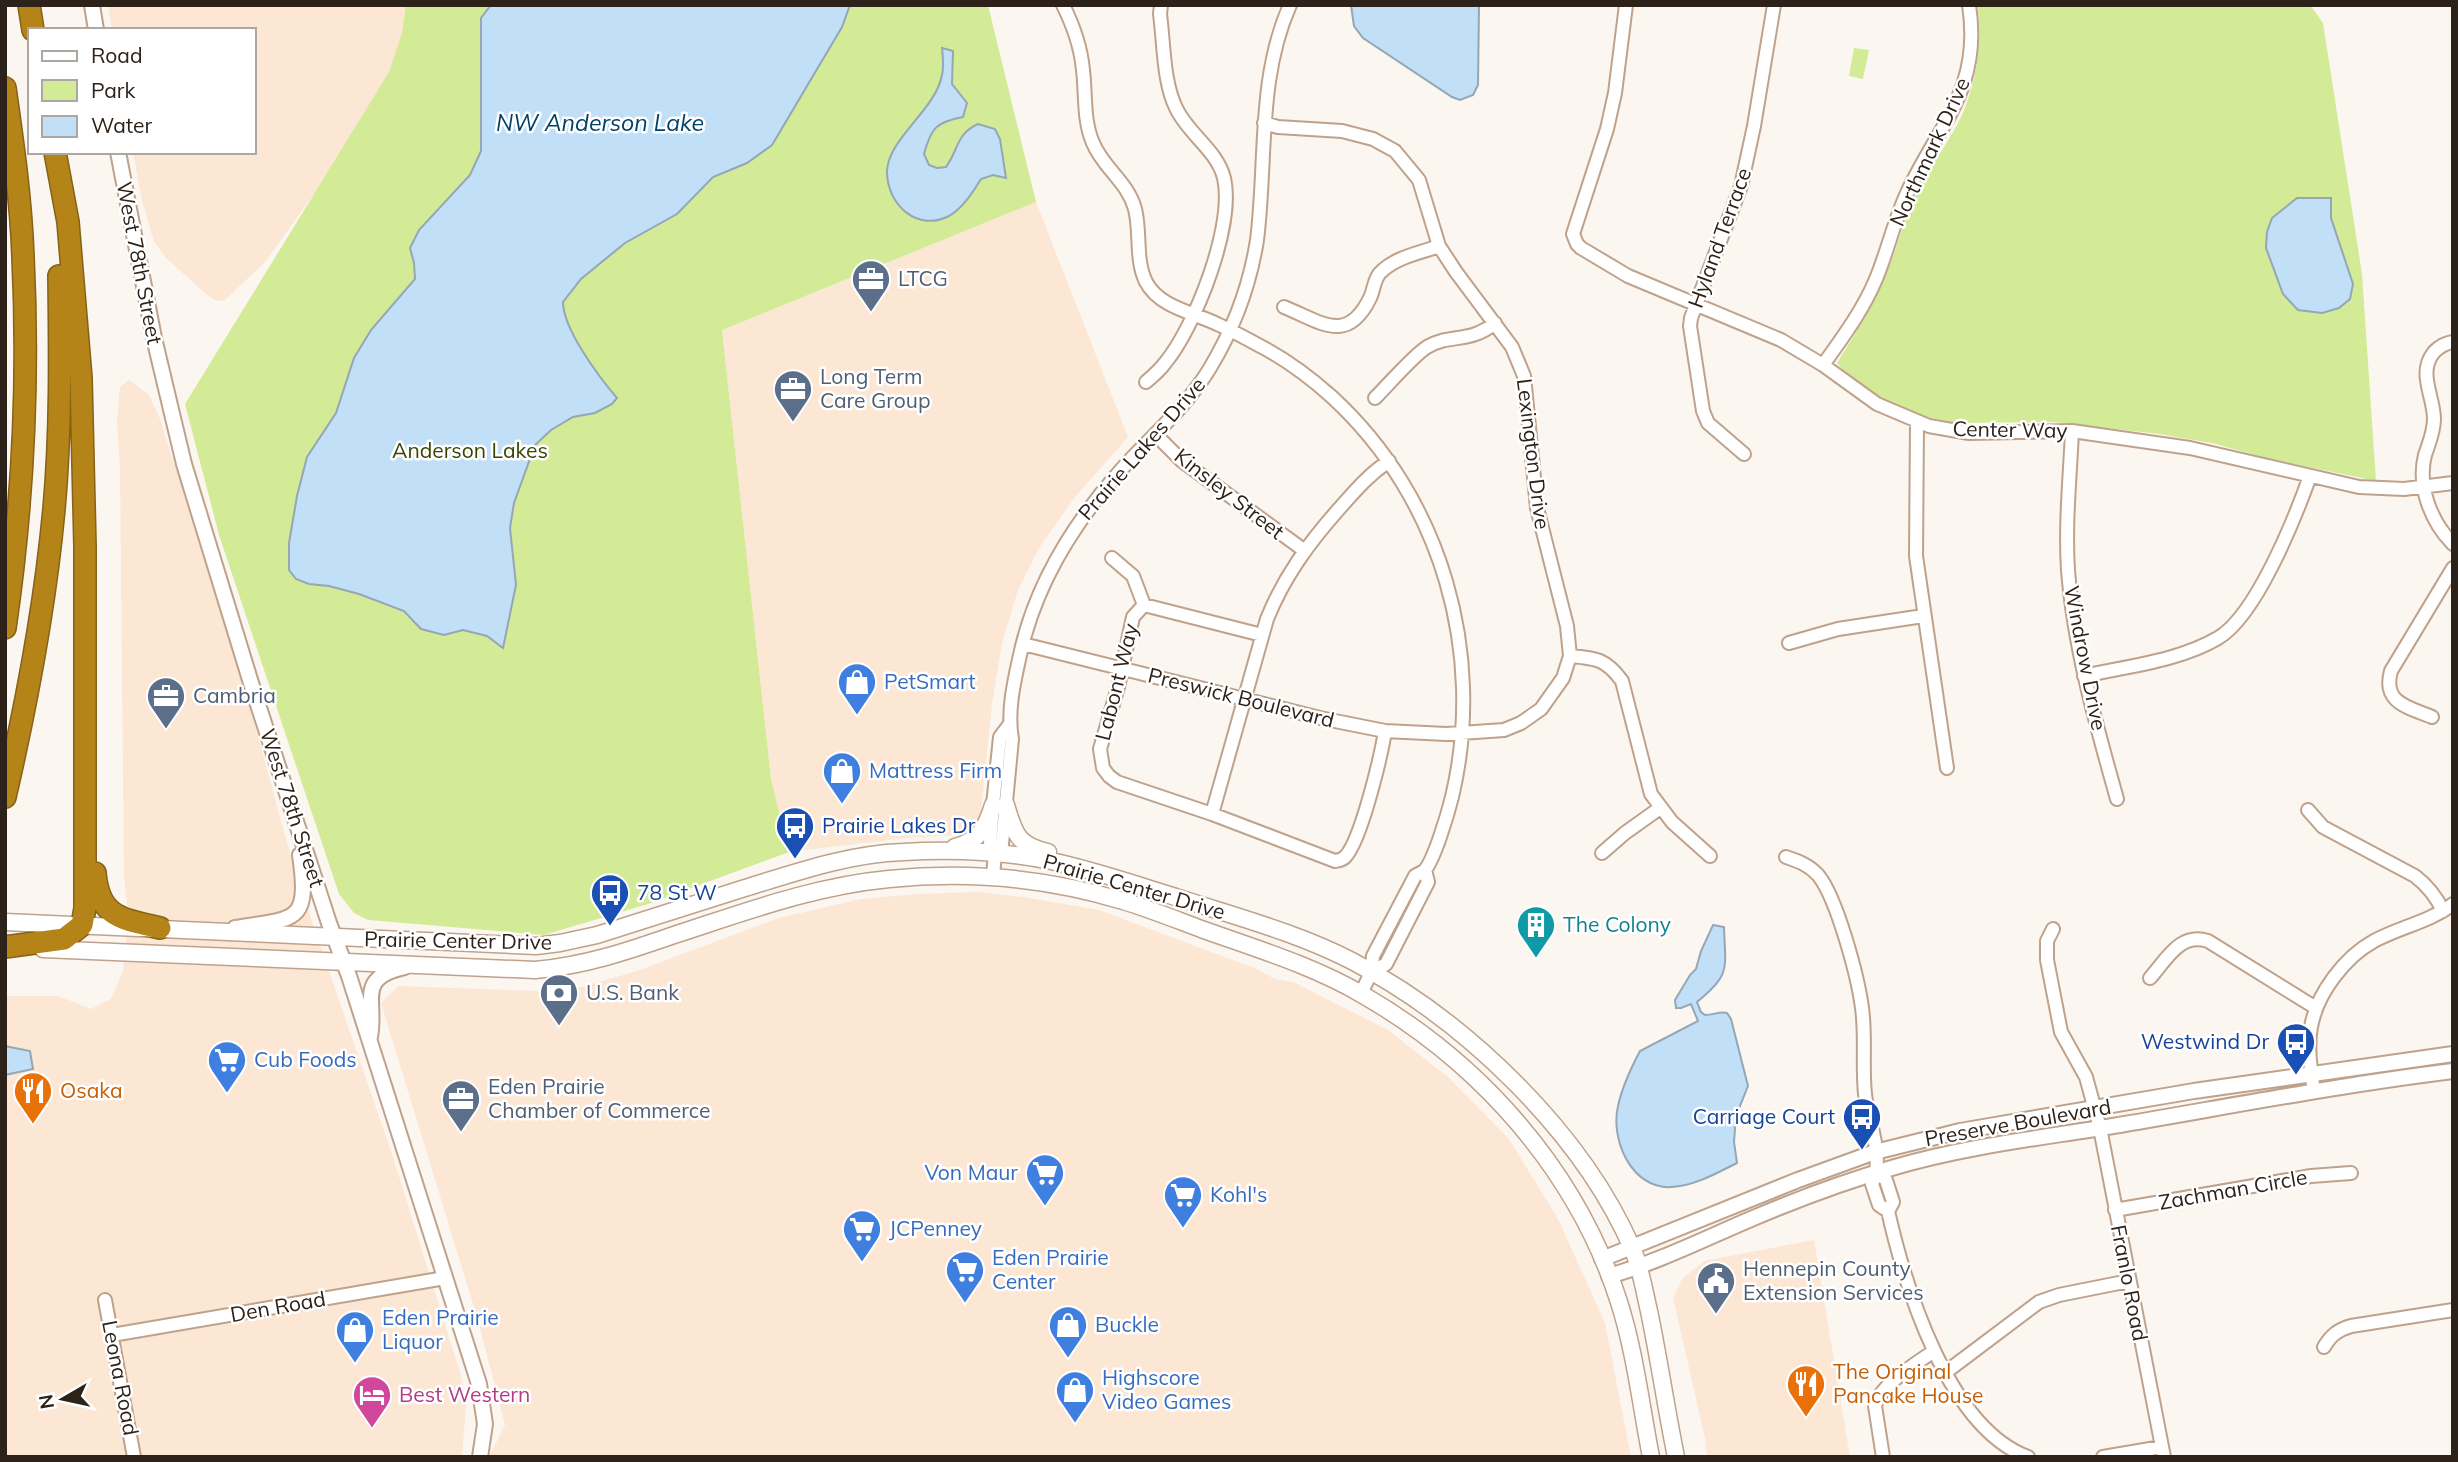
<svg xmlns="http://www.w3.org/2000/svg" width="2458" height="1462" viewBox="0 0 2458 1462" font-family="Mulish,sans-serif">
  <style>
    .built { fill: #fce6d4 }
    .green { fill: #d3eb96 }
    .water { fill: #c1dff7; stroke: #95a6b4; stroke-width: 2 }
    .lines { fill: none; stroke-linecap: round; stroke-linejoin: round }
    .minor-casing { stroke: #bfa28b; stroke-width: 16 }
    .tertiary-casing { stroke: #bfa28b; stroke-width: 18 }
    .secondary-casing { stroke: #bfa28b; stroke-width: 19 }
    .motorway-casing { stroke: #856219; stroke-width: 24 }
    .minor { stroke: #fff; stroke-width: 12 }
    .tertiary { stroke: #fff; stroke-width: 14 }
    .secondary { stroke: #fff; stroke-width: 16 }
    .motorway { stroke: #b58419; stroke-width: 21 }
    .labels { text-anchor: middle; stroke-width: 5; stroke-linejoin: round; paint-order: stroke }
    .street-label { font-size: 21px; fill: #2d2219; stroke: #fff }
    .service-label { font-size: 21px; fill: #4e5e75; stroke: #fff; text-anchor: start }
    .park-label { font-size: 21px; fill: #384500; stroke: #fff }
    .shop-label { font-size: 21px; fill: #366cbe; stroke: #fff; text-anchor: start }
    .transit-label { font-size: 21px; fill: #164399; stroke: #fff; text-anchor: start }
    .culture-label { font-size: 21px; fill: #0d838f; stroke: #fff; text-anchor: start }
    .food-label { font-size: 21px; fill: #c56008; stroke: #fff; text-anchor: start }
    .hotel-label { font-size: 21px; fill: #b23c85; stroke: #fff; text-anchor: start }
    .water-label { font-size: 23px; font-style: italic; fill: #024269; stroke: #fff }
  </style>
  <rect width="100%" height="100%" fill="#fcf6f1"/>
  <path class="built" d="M108,5H407L398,67L350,144L265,262L224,301L214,300L205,293L165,257L154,241L142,201L133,152H254V30H112Z
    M1036,202L1128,437L1075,497L1039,548L1018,590L1002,643L992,704L980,820L970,835L915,837L789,852L771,779L722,330Z
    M129,380L149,395L160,419L173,461L208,552L295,872L394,1160L461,1376L466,1405L462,1457H5V996H58L91,1009L111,999L123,972L128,915L124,876L120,469L117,422L120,387Z
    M979,892L1023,897L1099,910L1254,968L1275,979L1293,982L1388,1030L1449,1078L1509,1139L1558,1219L1605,1323L1631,1457H489L505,1425L477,1317L381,1003L398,986L537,991L582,987L637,971L779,918L861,899L918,894Z
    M1814,1240L1850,1457H1707L1705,1438L1673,1298L1682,1279L1704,1261Z"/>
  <path class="green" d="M406,5H988L1036,202L722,330L771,779L789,852L648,904L544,935L368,920L354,913L339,894L219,535L185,404L389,72L402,33Z
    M1977,5H2310L2323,23L2362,274L2376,481L2266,458L2212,443L2159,434L2054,422L1955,423L1917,415L1878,398L1844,371L1837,363C1858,330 1878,296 1892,259C1900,237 1906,215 1916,194C1930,164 1955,136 1966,105C1977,74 1983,38 1977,5Z
    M1854,48L1869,50L1863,79L1849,76Z"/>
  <path class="water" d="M491,5H850L842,27L772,145L747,163L713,177L677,214L625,243L581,279L563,302C563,329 599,377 617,398L612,404L595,413L573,417L551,430L535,445L514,503L510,528L516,585L503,648L487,636L463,630L444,635L421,629L404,611L359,594L329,586L309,584L296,579L289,570V543L297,496L307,457L336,413L354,358L371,330L415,279L414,263L410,248L419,230L470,175L481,151V18Z
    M1351,5H1479L1478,85L1473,95L1460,100L1452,97L1363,38L1354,26Z
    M942,48L953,51L952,84L967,103L963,117C936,122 931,128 924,154L929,165L937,168L946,167C959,149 956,134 978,124L995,129L1000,139L1006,178L993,175L981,179C973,192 963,208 949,216C918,232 888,206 887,173C886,140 936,110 942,75C944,67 943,57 942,48Z
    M2297,198H2331V218L2353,284L2350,299L2339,308L2322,313L2298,310L2283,294L2266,248L2267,232L2272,218Z
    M1713,925L1724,927C1725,968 1732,974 1697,1002L1701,1012L1705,1015C1714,1015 1719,1011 1727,1013L1731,1019L1748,1086L1736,1116L1734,1142L1737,1163C1717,1173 1694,1186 1672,1187C1632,1190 1610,1140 1618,1106C1622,1087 1631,1068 1640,1051L1698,1021L1691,1004L1681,1008H1676L1675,1000L1690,975L1696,969L1701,951Z
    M5,1046L30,1051L33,1069L5,1075Z"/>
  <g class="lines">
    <g class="minor-casing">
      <path id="minor" d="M1063,5C1073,25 1081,48 1083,70C1086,95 1083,120 1093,143C1103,168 1128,182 1135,209C1141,232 1135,260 1146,282C1160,308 1193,312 1217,324C1233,331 1249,340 1264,348C1288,361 1312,379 1332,397C1442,498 1486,654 1452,797C1448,813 1434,861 1424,871C1421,873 1418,874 1415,876L1373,956L1371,973L1361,993
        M1626,5L1615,93L1607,129L1573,234L1577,244L1581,248L1628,276L1781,340L1823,365L1877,404L1929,426L1969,433L2072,431L2190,448L2359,487L2404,489L2453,483
        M1284,307C1321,322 1347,345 1370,298C1374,290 1374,279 1380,273C1395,257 1420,253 1439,246
        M2453,342C2445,343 2439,347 2434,352C2417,373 2434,396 2434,419C2434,432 2429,443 2425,455C2417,486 2431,522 2453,544
        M1823,365C1843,337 1863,310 1876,279C1888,250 1894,221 1907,193C1939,124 1982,89 1969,5
        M1146,382C1153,376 1160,370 1165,363C1195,327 1235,225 1224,178C1217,150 1188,134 1176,108C1163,81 1164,44 1160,14L1161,5
        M1375,398C1388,385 1414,355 1427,347C1451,333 1469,344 1495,323
        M1917,422L1916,556L1947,768
        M2072,431C2070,477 2065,524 2068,570C2074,648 2096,724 2117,799
        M1156,435L1182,461L1305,551
        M1744,454L1708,423L1703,411L1690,326L1691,318L1741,186L1754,126L1774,5
        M1112,558L1133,576L1144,605
        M1262,635L1144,605L1133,617L1118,687L1100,749L1103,768L1109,776L1117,782L1212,814L1335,861C1340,860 1342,860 1345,857C1361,841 1381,756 1385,731
        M1789,643L1838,629L1923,616
        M1023,644L1320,718L1385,731L1446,734L1504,730L1521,723L1541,709L1563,678L1570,656L1567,626L1537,508L1524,376L1512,347L1456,272L1439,246L1419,180L1395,151L1373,139L1342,131L1278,127L1264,123
        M1570,656C1596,658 1606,659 1622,681L1651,794L1672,822L1710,856
        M2084,676C2128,666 2179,661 2218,638C2256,616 2295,518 2310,476
        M2432,717C2408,707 2382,703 2391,671L2453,568
        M2308,810L2323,827L2415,876C2428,886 2436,896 2443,911
        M1212,814L1267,619C1284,577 1308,544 1338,510C1354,492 1368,475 1389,461
        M995,853L1002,844L1012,739C1007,711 1014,682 1020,655C1035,585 1073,524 1120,471C1150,437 1186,408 1210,368C1234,328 1250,285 1257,240C1267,161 1257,79 1290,5
        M1602,853L1625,833L1660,808
        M1786,857C1798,861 1809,865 1818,875C1837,898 1858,977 1862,1008C1866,1036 1862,1065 1865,1094C1868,1123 1885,1156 1872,1184L1879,1205L1888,1211C1905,1286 1948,1428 2028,1457
        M993,876L995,853L990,843L993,805L1000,737L1009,725
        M2053,929L2047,941V960L2061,1032L2086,1077L2100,1128L2164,1457
        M1371,973L1386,964L1428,882L1425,870
        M2150,978C2167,959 2180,932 2208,941L2316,1008
        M2314,1092C2311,1070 2307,1048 2311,1027C2317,993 2345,957 2374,941C2400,927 2429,922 2453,904
        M1877,1172L1886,1180L1893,1202L1888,1211
        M2115,1210L2311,1176L2351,1173
        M105,1300L134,1457
        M112,1335L445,1278
        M2324,1347C2331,1335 2338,1330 2351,1326L2453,1310
        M1946,1372L2039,1302L2059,1295L2129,1281
        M1883,1457L1875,1406C1880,1385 1917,1363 1934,1351
        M2103,1457L2162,1447"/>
    </g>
    <g class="tertiary-casing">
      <path id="tertiary" d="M92,5L96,30
        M118,152L154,338L184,464L251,683L329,923L349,976L479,1384L485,1424L480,1457
        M235,928C296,918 310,924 300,855
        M370,1037C377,1001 355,978 405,967
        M1602,1259L1798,1180L1875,1152L1960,1131L2194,1091L2453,1054
        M1609,1276C1658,1262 1704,1239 1751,1219C1798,1199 1846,1181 1895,1167C1967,1146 2040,1138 2113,1126C2226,1107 2339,1085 2453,1071"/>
    </g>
    <g class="secondary-casing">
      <path id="secondary" d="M1006,805C1014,832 1017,846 1048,852
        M955,847C979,841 986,828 993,805
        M5,922L536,946L560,943L597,935C646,919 696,904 745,888C797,872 848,854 903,852C952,849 1003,851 1051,861C1094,870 1137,885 1179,898C1237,917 1298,933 1352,961C1465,1020 1582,1132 1633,1250C1641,1269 1644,1290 1649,1311C1659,1359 1666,1408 1676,1457
        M43,949L535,970C584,966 628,951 674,935C745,912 814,886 889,879C968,871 1047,878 1123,901C1150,909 1177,920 1204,930C1257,949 1314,966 1363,995C1481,1063 1577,1171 1619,1302C1635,1352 1641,1406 1651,1457"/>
    </g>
    <g class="motorway-casing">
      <path id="motorway" d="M29,5L33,30
        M5,88C13,144 21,200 23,257C29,381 23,505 5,628
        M5,797C27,702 45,607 54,509C61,432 60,354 59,276
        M95,873C99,918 122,919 160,928
        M5,947L64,939L82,925L85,908V547L81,378L68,222L55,152"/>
    </g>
    <use href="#minor" class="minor"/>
    <use href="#tertiary" class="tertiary"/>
    <use href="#secondary" class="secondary"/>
    <use href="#motorway" class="motorway"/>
  </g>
  <defs>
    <g id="office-pin" transform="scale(2.0125)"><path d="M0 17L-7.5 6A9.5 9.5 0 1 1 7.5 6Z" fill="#5c6f8a" stroke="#fff"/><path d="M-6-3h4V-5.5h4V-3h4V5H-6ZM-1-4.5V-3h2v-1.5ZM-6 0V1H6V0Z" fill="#fff"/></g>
    <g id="shop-pin" transform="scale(2.0125)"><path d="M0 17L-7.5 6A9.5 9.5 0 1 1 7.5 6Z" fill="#3f7fe0" stroke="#fff"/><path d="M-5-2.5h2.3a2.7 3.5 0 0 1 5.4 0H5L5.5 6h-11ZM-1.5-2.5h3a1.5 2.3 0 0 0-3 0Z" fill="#fff"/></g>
    <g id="bus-pin" transform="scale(2.0125)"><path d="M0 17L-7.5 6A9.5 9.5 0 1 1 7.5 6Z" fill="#1a4fb4" stroke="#fff"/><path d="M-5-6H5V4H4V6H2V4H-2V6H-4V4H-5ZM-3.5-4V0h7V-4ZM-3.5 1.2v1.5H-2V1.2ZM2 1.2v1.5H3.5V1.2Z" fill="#fff"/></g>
    <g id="building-pin" transform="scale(2.0125)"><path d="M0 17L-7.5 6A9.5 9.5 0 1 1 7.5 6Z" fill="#0f9aa8" stroke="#fff"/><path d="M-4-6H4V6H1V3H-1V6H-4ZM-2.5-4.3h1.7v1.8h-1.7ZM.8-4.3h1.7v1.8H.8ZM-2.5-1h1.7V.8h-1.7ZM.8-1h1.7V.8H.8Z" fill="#fff"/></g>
    <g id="bank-pin" transform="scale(2.0125)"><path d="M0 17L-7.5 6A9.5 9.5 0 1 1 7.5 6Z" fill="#5c6f8a" stroke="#fff"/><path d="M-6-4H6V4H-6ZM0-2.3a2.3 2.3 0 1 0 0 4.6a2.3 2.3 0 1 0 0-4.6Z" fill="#fff"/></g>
    <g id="supermarket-pin" transform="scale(2.0125)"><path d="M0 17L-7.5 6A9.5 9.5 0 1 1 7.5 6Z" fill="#3f7fe0" stroke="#fff"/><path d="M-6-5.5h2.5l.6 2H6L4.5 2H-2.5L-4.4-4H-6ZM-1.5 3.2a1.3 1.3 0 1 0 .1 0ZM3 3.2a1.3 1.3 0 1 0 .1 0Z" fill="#fff"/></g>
    <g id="restaurant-pin" transform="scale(2.0125)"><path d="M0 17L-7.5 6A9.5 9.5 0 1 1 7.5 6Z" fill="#e8710a" stroke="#fff"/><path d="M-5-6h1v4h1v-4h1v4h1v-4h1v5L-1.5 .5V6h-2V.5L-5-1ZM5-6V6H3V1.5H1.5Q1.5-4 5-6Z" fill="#fff"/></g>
    <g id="civic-pin" transform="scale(2.0125)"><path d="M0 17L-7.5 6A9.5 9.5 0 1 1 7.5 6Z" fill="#5c6f8a" stroke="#fff"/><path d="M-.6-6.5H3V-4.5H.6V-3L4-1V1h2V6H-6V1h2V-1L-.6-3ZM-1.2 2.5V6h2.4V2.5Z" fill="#fff"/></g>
    <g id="hotel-pin" transform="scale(2.0125)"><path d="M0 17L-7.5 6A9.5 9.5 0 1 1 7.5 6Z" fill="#d1479c" stroke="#fff"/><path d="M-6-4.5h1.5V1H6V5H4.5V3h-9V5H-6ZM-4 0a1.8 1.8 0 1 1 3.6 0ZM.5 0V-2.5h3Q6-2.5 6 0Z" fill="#fff"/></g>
  </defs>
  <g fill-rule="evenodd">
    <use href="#office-pin" x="871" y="279"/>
    <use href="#office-pin" x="793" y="389"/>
    <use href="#shop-pin" x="857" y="682"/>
    <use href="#office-pin" x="166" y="696"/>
    <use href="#shop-pin" x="842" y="771"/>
    <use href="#bus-pin" x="795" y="826"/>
    <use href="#bus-pin" x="610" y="893"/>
    <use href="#building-pin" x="1536" y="925"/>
    <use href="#bank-pin" x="559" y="993"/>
    <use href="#bus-pin" x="2296" y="1042"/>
    <use href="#supermarket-pin" x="227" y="1060"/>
    <use href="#restaurant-pin" x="33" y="1091"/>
    <use href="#office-pin" x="461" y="1099"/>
    <use href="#bus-pin" x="1862" y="1117"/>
    <use href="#supermarket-pin" x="1045" y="1173"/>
    <use href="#supermarket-pin" x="1183" y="1195"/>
    <use href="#supermarket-pin" x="862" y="1229"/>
    <use href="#supermarket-pin" x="965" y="1270"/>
    <use href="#civic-pin" x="1716" y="1281"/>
    <use href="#shop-pin" x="1068" y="1325"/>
    <use href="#shop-pin" x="355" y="1330"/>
    <use href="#restaurant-pin" x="1806" y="1384"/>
    <use href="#shop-pin" x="1075" y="1390"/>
    <use href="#hotel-pin" x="372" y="1395"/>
  </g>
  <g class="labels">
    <g class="street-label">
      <text transform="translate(1930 152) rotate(-65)" y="7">Northmark Drive</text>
      <text transform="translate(1720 238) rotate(-70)" y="7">Hyland Terrace</text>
      <text transform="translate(139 263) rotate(79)" y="7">West 78th Street</text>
      <text transform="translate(2010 430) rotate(1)" y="7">Center Way</text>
      <text transform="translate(1142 449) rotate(-49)" y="7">Prairie Lakes Drive</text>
      <text transform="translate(1533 454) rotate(83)" y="7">Lexington Drive</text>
      <text transform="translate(1229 494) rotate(38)" y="7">Kinsley Street</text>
      <text transform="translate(2085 658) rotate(79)" y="7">Windrow Drive</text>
      <text transform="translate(1117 682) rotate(-76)" y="7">Labont Way</text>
      <text transform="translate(1241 698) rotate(14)" y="7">Preswick Boulevard</text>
      <text transform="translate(292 808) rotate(72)" y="7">West 78th Street</text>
      <text transform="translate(1134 887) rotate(16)" y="7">Prairie Center Drive</text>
      <text transform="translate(458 941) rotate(1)" y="7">Prairie Center Drive</text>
      <text transform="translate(2018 1123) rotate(-10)" y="7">Preserve Boulevard</text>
      <text transform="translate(2233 1190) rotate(-10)" y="7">Zachman Circle</text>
      <text transform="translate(2129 1283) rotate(79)" y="7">Franlo Road</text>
      <text transform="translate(278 1307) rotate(-10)" y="7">Den Road</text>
      <text transform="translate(120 1378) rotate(79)" y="7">Leona Road</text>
    </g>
    <g class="service-label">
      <text x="898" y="286">LTCG</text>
      <text x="820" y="384">Long Term<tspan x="820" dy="24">Care Group</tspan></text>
      <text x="193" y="703">Cambria</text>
      <text x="586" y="1000">U.S. Bank</text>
      <text x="488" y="1094">Eden Prairie<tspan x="488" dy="24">Chamber of Commerce</tspan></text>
      <text x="1743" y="1276">Hennepin County<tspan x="1743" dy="24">Extension Services</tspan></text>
    </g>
    <g class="park-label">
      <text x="470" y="458">Anderson Lakes</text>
    </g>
    <g class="shop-label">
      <text x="884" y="689">PetSmart</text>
      <text x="869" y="778">Mattress Firm</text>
      <text x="254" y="1067">Cub Foods</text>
      <text x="1018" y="1180" text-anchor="end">Von Maur</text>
      <text x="1210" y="1202">Kohl's</text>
      <text x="889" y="1236">JCPenney</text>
      <text x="992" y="1265">Eden Prairie<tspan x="992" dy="24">Center</tspan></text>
      <text x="382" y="1325">Eden Prairie<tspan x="382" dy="24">Liquor</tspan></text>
      <text x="1095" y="1332">Buckle</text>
      <text x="1102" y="1385">Highscore<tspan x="1102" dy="24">Video Games</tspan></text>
    </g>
    <g class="transit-label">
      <text x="822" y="833">Prairie Lakes Dr</text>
      <text x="637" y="900">78 St W</text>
      <text x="2269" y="1049" text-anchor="end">Westwind Dr</text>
      <text x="1835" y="1124" text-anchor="end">Carriage Court</text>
    </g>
    <g class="culture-label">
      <text x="1563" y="932">The Colony</text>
    </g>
    <g class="food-label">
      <text x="60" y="1098">Osaka</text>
      <text x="1833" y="1379">The Original<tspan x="1833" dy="24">Pancake House</tspan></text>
    </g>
    <g class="hotel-label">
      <text x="399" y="1402">Best Western</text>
    </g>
    <g class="water-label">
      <text x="600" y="131">NW Anderson Lake</text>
    </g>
  </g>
  <rect width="2458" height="1462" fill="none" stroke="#2d2219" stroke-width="14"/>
  <rect x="28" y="28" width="228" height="126" fill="#ffffff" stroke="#aba7a3" stroke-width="2"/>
  <rect x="42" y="51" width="35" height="10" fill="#ffffff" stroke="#aba7a3" stroke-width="2"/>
  <text x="91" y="63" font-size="21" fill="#2d2219">Road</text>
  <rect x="42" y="80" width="35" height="21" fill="#d3eb96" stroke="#aba7a3" stroke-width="2"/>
  <text x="91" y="98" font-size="21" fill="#2d2219">Park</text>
  <rect x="42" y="116" width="35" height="21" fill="#c1dff7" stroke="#aba7a3" stroke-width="2"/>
  <text x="91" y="133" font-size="21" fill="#2d2219">Water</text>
  <g transform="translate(63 1399) rotate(261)" stroke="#ffffff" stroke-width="5" paint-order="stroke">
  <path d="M0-5L12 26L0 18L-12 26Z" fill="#2d2219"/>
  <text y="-10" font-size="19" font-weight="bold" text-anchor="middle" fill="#2d2219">N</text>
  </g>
</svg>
